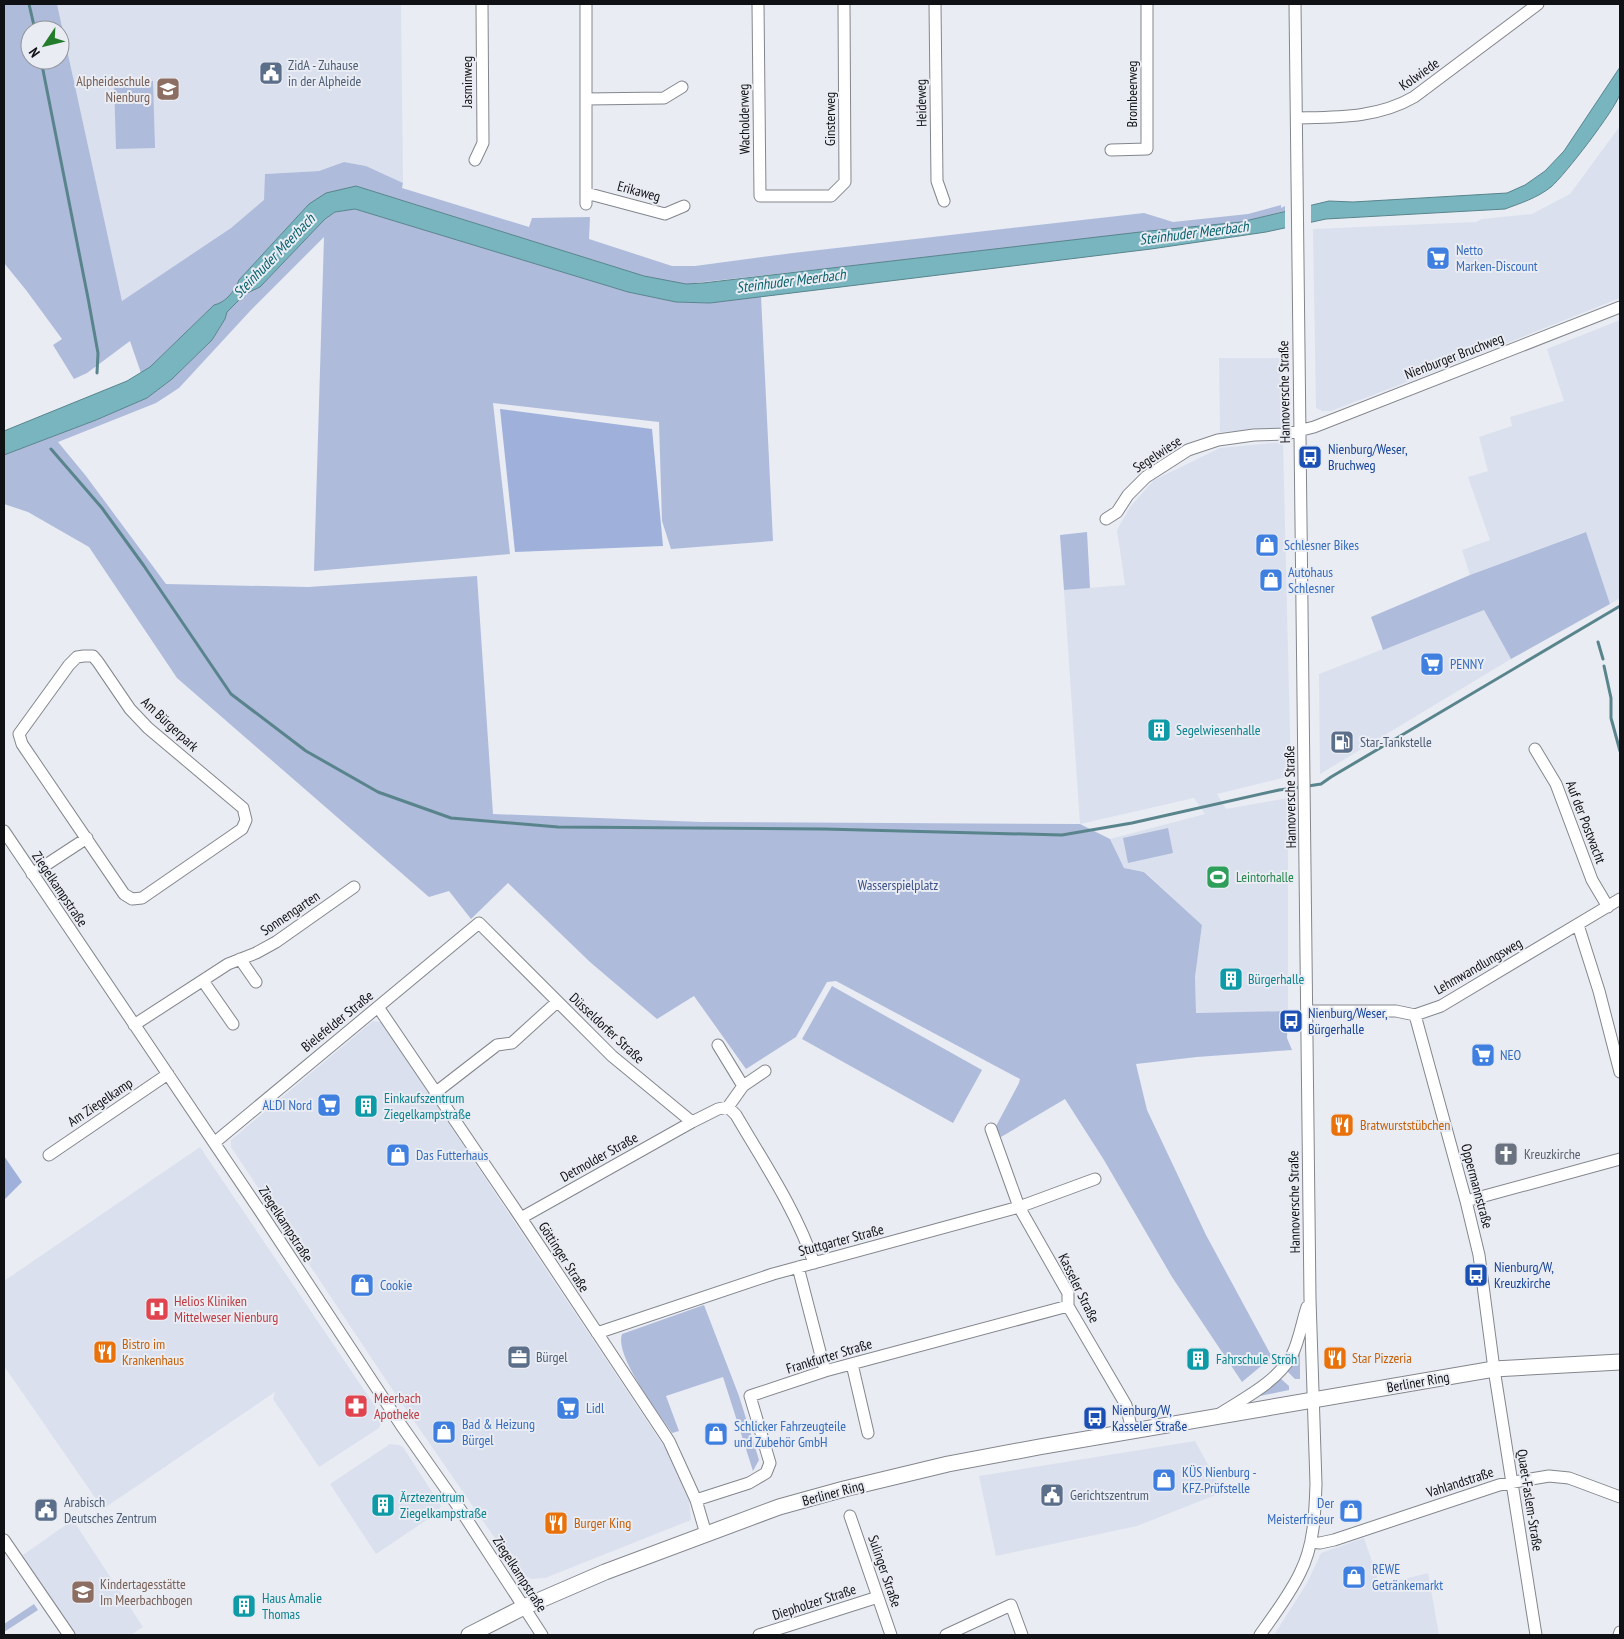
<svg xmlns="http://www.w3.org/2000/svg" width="1624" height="1639" viewBox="0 0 1624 1639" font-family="'PT Sans Narrow',sans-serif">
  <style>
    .built { fill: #dae0ee }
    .green { fill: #aebbdb; fill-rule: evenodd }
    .forest { fill: #9fb0db }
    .water { fill: #78b5bf; stroke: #59848c }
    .pier { fill: #e9ecf3 }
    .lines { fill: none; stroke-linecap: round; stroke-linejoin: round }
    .stream { stroke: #59848c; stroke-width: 3 }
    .minor-casing { stroke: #83868d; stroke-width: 13 }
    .major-casing { stroke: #83868d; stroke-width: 17 }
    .minor { stroke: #fff; stroke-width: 11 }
    .major { stroke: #fff; stroke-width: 15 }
    .labels { text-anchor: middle; stroke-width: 4; stroke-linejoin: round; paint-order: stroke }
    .service-label { font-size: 14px; fill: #4e5e75; stroke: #e9ecf3; text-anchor: start }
    .street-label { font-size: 14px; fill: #101114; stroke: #e9ecf3 }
    .education-label { font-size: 14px; fill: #785e54; stroke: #e9ecf3; text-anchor: end }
    .shop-label { font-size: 14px; fill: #366cbe; stroke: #e9ecf3; text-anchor: start }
    .transit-label { font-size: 14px; fill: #164399; stroke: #e9ecf3; text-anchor: start }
    .culture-label { font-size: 14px; fill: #0d838f; stroke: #e9ecf3; text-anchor: start }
    .leisure-label { font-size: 14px; fill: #27864d; stroke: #e9ecf3; text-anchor: start }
    .park-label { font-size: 14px; fill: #3c5087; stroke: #e9ecf3 }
    .food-label { font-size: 14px; fill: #c56008; stroke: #e9ecf3; text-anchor: start }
    .worship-label { font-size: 14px; fill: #5b616d; stroke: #e9ecf3; text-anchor: start }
    .health-label { font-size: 14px; fill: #be3a42; stroke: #e9ecf3; text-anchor: start }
    .water-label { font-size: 15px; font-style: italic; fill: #0c636e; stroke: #e9ecf3 }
  </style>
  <rect width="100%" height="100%" fill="#e9ecf3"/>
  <path class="built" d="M57,4H401L403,183L366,166L344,162L319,171L265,174V200L231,228L122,301Z
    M1620,126V298L1462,361L1331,411H1322L1316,408L1313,229L1476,222L1482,219L1532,214L1570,194Z
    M1620,320V598L1610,604L1585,532L1470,575L1462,550L1490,540L1468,477L1488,471L1479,437L1512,426L1510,417L1564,401L1547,349Z
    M1219,358H1282L1284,429L1220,432Z
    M1283,442L1291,776L1217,794L1226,809L1288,798V1011L1196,1013L1195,977L1202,925L1145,872L1124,868L1110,839L1205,814L1194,798L1080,824L1064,590L1125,585L1117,530L1130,507L1154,480L1220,448Z
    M1484,610L1511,659L1320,774L1319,674Z
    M373,1021L381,1022L667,1451L689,1501L691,1520L545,1578L531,1579L521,1574L514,1566L392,1389L231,1147V1140Z
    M200,1147L381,1415V1424L379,1428L319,1467L273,1399L275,1392L103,1509L4,1366V1281Z
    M1195,1441L1223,1492L1137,1526L996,1556L979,1476Z
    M390,1444L399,1445L403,1447L441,1506L437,1513L376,1554L330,1484Z
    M73,1520L143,1627L131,1635H75L20,1557Z
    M1364,1538L1380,1585L1428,1573L1439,1635H1274L1307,1583L1321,1553Z"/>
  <path class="green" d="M4,4H57L122,301L231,228L264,200L265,174L319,171L344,162L366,166L403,183L402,188L529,227L532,218L590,217L589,239L672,266H695L793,253L1144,213L1173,222L1248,214L1281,205V208L1285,206V211L1241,222L686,284L644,276L356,186L309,204L239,280C235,291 225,303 214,305L150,367L141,373L130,341L87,373L74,379L53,345L62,339L26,290L4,263ZM30,30H60V60H30Z
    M153,81L155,148L116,149L114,82Z
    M355,209L628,292L676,302L710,303L761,296L773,541L671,549L662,521L659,422L493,403L510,554L314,571L324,237L251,310L179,388L156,403L58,442L86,476L166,584L308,587L477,576L493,814L701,822L1080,824L1110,839L1124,868L1144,872L1202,925L1195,977L1196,1013L1288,1011L1287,1038L1292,1050L1197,1057L1136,1064L1147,1110L1206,1235L1272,1357L1242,1382L1172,1277L1104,1160L1065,1099L1001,1137L995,1128L1019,1083L1020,1079L836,981L827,982L796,1037L746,1069L694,996L657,1019L590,962L508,883L471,919L449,891L429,897L177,678L89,547L28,512L4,504V455L96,420L147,398L172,379L212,340L225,319L227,312L245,294L260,287L325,219L335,212Z
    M1087,532L1090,588L1064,590L1060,535Z
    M1586,532L1610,604L1511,659L1484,610L1383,650L1371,617L1470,575Z
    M1168,828L1173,853L1128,863L1123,838Z
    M832,986L982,1070L953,1123L802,1039Z
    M704,1305L739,1396L759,1460L753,1471L723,1377L666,1396L679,1431L672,1433C659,1413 614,1356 622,1334Z
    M1300,1348V1379H1295L1286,1370Z
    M1280,1378L1289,1386V1390L1255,1397Z
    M34,1604L38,1610L4,1632V1624Z"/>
  <path class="forest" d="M500,409L652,429L663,546L515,552Z
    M4,1156L22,1182L4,1200Z"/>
  <path class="water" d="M1620,67C1620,75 1622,87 1620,94C1615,110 1564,176 1551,187C1537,198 1521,203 1505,209L1326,219L1266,232L1151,249L710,303L676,302L628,292L355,209L335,212L325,219L260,287L245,294L227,312L225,319L212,340L172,379L147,398L96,420L4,455V431L127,381L150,367L214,305C225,303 235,291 239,280L309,204L326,193L356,186L644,276L686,284L703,283L1149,231L1241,222L1329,201L1353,202L1507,193L1525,185L1545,171L1564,151Z"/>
  <path class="pier" d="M1311,202V225L1285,231V208Z"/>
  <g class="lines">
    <path class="stream" d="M29,4L35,30
      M41,60L88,298L98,353L97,373
      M51,449L102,508L144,566L231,694L306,751L378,792L451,818L558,827L824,829L1062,835L1132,823L1279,790L1301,787
      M1598,642L1603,659
      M1604,666L1611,698V718L1620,751
      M1308,786L1321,784L1331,777L1620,606"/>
    <g class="minor-casing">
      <path id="minor" d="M586,4V204
        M758,4L760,196H831L845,182L844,4
        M935,4L937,181L944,201
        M586,99L664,98L682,87
        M1297,118C1338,117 1378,118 1414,97L1538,4
        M1111,150L1147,149V4
        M475,160L483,143L482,4
        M586,193L665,214L684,206
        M1106,519L1117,512L1128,495L1146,477L1188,450L1218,440L1254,435L1286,434L1314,427L1620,307
        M84,656H93L98,662L130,709L148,728L243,808L246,820L242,829L142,898L132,899L124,894L22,744L19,734L69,665L77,657Z
        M1535,749L1556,784L1592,880L1608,907
        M4,831L260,1211L401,1425L462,1512L542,1635
        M32,874L87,838
        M1578,925L1599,991L1620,1072
        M240,959L256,982
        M203,981L233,1024
        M378,1007L521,1218L669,1441L696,1500L706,1534
        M1307,1011H1396L1415,1015L1441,1006L1620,899
        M1415,1015L1466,1201L1479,1255L1494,1369L1536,1635
        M134,1025L228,964L256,953L276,942L354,887
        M743,1086L765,1071
        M435,1093L497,1045L512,1043L557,1002
        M728,1107L736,1115C764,1163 796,1210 814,1263
        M991,1129L1019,1207L1068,1293V1306L1126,1405L1132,1431
        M214,1143L479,923L612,1056L692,1122
        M49,1155L168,1074
        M1466,1201L1620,1159
        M521,1218L692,1122L718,1109L728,1107L743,1086L718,1045
        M798,1267L825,1371
        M597,1333L773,1274L1019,1207L1095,1179
        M852,1364L868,1433
        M1218,1415C1244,1398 1276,1383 1292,1355C1299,1341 1302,1322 1307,1307
        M696,1500L749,1483L766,1473L770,1463L750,1396L825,1371L1068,1306
        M850,1516L891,1635
        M4,1540L69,1635
        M1311,1542L1320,1543L1334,1540L1499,1485L1531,1479L1549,1476L1569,1478L1620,1497
        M759,1635L878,1597
        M946,1635L1011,1605L1022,1635
        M1260,1635C1274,1615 1290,1594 1300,1573C1314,1546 1315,1514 1316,1484L1310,1299L1295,4
        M1619,1635L1620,1632"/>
    </g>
    <g class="major-casing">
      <path id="major" d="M469,1635L524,1607L605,1572L779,1507L844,1489L948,1464L1039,1447L1494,1369L1620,1362"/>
    </g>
    <use href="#minor" class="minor"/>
    <use href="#major" class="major"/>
  </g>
  <defs>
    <g id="civic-square" transform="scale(1.25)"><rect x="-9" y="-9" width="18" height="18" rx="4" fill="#5c6f8a" stroke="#e9ecf3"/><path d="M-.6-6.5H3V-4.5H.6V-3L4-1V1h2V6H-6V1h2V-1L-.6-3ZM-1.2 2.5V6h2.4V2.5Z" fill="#fff"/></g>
    <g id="school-square" transform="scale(1.25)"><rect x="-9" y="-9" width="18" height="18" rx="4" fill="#8d6e63" stroke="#e9ecf3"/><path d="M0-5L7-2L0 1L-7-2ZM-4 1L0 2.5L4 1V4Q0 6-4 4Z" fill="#fff"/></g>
    <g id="supermarket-square" transform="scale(1.25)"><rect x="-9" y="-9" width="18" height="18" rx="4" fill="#3f7fe0" stroke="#e9ecf3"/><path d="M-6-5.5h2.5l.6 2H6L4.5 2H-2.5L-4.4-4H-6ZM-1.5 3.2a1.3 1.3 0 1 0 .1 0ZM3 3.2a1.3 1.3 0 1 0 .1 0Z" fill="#fff"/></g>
    <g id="bus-square" transform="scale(1.25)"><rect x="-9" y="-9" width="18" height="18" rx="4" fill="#1a4fb4" stroke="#e9ecf3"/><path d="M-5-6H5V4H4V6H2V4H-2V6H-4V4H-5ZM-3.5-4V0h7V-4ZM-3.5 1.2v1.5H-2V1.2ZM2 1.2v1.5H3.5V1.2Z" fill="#fff"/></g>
    <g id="shop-square" transform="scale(1.25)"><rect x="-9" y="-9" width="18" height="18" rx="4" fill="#3f7fe0" stroke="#e9ecf3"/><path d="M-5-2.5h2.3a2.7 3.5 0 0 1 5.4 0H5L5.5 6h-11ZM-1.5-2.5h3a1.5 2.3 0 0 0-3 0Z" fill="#fff"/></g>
    <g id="building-square" transform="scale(1.25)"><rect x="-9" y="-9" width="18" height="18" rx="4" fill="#0f9aa8" stroke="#e9ecf3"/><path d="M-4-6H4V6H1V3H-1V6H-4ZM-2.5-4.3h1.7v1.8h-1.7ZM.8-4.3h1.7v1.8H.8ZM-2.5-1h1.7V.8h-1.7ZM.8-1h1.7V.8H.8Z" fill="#fff"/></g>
    <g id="fuel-square" transform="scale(1.25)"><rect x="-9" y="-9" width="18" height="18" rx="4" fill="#5c6f8a" stroke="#e9ecf3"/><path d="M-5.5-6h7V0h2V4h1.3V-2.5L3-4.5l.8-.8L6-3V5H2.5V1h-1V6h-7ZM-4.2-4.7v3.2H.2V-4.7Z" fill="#fff"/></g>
    <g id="stadium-square" transform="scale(1.25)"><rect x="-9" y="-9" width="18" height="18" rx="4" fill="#2e9e5b" stroke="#e9ecf3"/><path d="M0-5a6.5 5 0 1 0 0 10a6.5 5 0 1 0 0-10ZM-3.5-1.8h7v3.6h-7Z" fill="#fff"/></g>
    <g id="restaurant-square" transform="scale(1.25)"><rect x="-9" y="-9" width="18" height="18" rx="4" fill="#e8710a" stroke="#e9ecf3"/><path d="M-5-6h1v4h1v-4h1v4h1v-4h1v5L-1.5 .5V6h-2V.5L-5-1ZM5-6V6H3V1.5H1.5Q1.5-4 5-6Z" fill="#fff"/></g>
    <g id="church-square" transform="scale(1.25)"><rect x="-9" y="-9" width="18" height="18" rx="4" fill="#6b7280" stroke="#e9ecf3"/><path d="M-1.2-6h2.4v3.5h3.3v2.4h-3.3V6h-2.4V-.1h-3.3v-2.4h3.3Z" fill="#fff"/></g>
    <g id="hospital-square" transform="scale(1.25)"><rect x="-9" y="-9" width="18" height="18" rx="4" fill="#e0444e" stroke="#e9ecf3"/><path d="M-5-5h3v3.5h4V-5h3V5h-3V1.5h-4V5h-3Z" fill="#fff"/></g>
    <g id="office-square" transform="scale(1.25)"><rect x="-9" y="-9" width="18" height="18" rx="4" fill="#5c6f8a" stroke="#e9ecf3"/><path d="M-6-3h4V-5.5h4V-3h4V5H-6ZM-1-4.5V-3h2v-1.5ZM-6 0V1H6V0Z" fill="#fff"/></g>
    <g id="pharmacy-square" transform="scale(1.25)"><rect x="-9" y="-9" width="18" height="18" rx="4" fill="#e0444e" stroke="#e9ecf3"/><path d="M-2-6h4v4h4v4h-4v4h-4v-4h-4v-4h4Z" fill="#fff"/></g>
  </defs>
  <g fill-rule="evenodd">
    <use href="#civic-square" x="271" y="73"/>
    <use href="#school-square" x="168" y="89"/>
    <use href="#supermarket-square" x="1438" y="258"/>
    <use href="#bus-square" x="1310" y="457"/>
    <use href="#shop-square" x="1267" y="545"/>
    <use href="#shop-square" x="1271" y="580"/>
    <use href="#supermarket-square" x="1432" y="664"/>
    <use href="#building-square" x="1159" y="730"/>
    <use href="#fuel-square" x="1342" y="742"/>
    <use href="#stadium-square" x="1218" y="877"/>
    <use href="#building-square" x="1231" y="979"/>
    <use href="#bus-square" x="1291" y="1021"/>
    <use href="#supermarket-square" x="1483" y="1055"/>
    <use href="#supermarket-square" x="329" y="1105"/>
    <use href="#building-square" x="366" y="1106"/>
    <use href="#restaurant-square" x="1342" y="1125"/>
    <use href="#church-square" x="1506" y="1154"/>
    <use href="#shop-square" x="398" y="1155"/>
    <use href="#bus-square" x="1476" y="1275"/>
    <use href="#shop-square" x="362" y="1285"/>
    <use href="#hospital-square" x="157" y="1309"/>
    <use href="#restaurant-square" x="105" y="1352"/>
    <use href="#office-square" x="519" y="1357"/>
    <use href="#restaurant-square" x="1335" y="1358"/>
    <use href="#building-square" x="1198" y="1359"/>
    <use href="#pharmacy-square" x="356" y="1406"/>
    <use href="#supermarket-square" x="568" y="1408"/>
    <use href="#bus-square" x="1095" y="1418"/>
    <use href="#shop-square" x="444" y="1432"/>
    <use href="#shop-square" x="716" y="1434"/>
    <use href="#shop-square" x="1164" y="1480"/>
    <use href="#civic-square" x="1052" y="1495"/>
    <use href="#building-square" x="383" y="1505"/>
    <use href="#civic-square" x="46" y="1510"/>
    <use href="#shop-square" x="1351" y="1511"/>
    <use href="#restaurant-square" x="556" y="1523"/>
    <use href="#shop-square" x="1354" y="1577"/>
    <use href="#school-square" x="83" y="1592"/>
    <use href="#building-square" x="244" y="1606"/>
  </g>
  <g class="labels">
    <g class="service-label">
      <text x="288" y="70">ZidA - Zuhause<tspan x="288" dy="16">in der Alpheide</tspan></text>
      <text x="1360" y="747">Star-Tankstelle</text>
      <text x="536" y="1362">Bürgel</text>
      <text x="1070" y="1500">Gerichtszentrum</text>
      <text x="64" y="1507">Arabisch<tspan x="64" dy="16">Deutsches Zentrum</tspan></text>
    </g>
    <g class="street-label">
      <text transform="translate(1419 74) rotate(-35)" y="5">Kolwiede</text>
      <text transform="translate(467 82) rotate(-90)" y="5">Jasminweg</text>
      <text transform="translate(1132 94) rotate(-90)" y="5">Brombeerweg</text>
      <text transform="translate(921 103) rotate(-91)" y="5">Heideweg</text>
      <text transform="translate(744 119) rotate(-91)" y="5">Wacholderweg</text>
      <text transform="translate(830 119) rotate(-90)" y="5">Ginsterweg</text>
      <text transform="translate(639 191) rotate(15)" y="5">Erikaweg</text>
      <text transform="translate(1454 356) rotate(-21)" y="5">Nienburger Bruchweg</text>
      <text transform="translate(1284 392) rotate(-91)" y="5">Hannoversche Straße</text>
      <text transform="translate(1157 454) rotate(-33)" y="5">Segelwiese</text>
      <text transform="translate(170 724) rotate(43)" y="5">Am Bürgerpark</text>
      <text transform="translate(1290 797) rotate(-91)" y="5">Hannoversche Straße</text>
      <text transform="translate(1586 822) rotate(69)" y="5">Auf der Postwacht</text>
      <text transform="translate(60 889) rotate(56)" y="5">Ziegelkampstraße</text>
      <text transform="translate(290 913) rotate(-34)" y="5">Sonnengarten</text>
      <text transform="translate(1478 966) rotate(-30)" y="5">Lehmwandlungsweg</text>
      <text transform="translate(337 1021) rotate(-39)" y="5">Bielefelder Straße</text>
      <text transform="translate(607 1028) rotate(43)" y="5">Düsseldorfer Straße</text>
      <text transform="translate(100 1102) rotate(-34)" y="5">Am Ziegelkamp</text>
      <text transform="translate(599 1157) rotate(-29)" y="5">Detmolder Straße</text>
      <text transform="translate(1477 1186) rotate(75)" y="5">Oppermannstraße</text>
      <text transform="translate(1294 1202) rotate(-91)" y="5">Hannoversche Straße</text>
      <text transform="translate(286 1224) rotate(57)" y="5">Ziegelkampstraße</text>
      <text transform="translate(841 1240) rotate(-15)" y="5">Stuttgarter Straße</text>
      <text transform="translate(564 1257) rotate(57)" y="5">Göttinger Straße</text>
      <text transform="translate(1079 1288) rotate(64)" y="5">Kasseler Straße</text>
      <text transform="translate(829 1356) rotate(-17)" y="5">Frankfurter Straße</text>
      <text transform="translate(1418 1382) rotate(-10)" y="5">Berliner Ring</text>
      <text transform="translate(1460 1482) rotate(-18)" y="5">Vahlandstraße</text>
      <text transform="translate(833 1493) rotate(-15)" y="5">Berliner Ring</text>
      <text transform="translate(1530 1500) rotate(81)" y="5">Quaet-Faslem-Straße</text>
      <text transform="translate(885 1571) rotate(71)" y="5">Sulinger Straße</text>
      <text transform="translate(520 1574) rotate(57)" y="5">Ziegelkampstraße</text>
      <text transform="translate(814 1602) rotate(-18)" y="5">Diepholzer Straße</text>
    </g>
    <g class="education-label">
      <text x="150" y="86">Alpheideschule<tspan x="150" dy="16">Nienburg</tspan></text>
      <text x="100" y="1589" text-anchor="start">Kindertagesstätte<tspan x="100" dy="16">Im Meerbachbogen</tspan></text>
    </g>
    <g class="shop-label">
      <text x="1456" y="255">Netto<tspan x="1456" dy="16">Marken-Discount</tspan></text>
      <text x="1284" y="550">Schlesner Bikes</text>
      <text x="1288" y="577">Autohaus<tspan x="1288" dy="16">Schlesner</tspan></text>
      <text x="1450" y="669">PENNY</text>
      <text x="1500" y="1060">NEO</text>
      <text x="312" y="1110" text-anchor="end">ALDI Nord</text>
      <text x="416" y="1160">Das Futterhaus</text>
      <text x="380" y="1290">Cookie</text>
      <text x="586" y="1413">Lidl</text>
      <text x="462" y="1429">Bad &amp; Heizung<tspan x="462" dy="16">Bürgel</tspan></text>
      <text x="734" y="1431">Schlicker Fahrzeugteile<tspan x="734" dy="16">und Zubehör GmbH</tspan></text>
      <text x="1182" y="1477">KÜS Nienburg -<tspan x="1182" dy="16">KFZ-Prüfstelle</tspan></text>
      <text x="1334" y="1508" text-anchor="end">Der<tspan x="1334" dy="16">Meisterfriseur</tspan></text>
      <text x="1372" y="1574">REWE<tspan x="1372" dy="16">Getränkemarkt</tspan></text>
    </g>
    <g class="transit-label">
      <text x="1328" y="454">Nienburg/Weser,<tspan x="1328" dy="16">Bruchweg</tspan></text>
      <text x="1308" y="1018">Nienburg/Weser,<tspan x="1308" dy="16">Bürgerhalle</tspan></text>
      <text x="1494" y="1272">Nienburg/W,<tspan x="1494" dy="16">Kreuzkirche</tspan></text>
      <text x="1112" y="1415">Nienburg/W,<tspan x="1112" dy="16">Kasseler Straße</tspan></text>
    </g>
    <g class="culture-label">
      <text x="1176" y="735">Segelwiesenhalle</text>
      <text x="1248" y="984">Bürgerhalle</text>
      <text x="384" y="1103">Einkaufszentrum<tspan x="384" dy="16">Ziegelkampstraße</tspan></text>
      <text x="1216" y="1364">Fahrschule Ströh</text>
      <text x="400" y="1502">Ärztezentrum<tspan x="400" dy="16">Ziegelkampstraße</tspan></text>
      <text x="262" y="1603">Haus Amalie<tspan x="262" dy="16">Thomas</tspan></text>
    </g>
    <g class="leisure-label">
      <text x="1236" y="882">Leintorhalle</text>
    </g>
    <g class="park-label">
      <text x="898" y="890">Wasserspielplatz</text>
    </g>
    <g class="food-label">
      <text x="1360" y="1130">Bratwurststübchen</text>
      <text x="122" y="1349">Bistro im<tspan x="122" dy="16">Krankenhaus</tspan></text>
      <text x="1352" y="1363">Star Pizzeria</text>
      <text x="574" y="1528">Burger King</text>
    </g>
    <g class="worship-label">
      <text x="1524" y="1159">Kreuzkirche</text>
    </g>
    <g class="health-label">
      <text x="174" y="1306">Helios Kliniken<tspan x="174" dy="16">Mittelweser Nienburg</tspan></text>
      <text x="374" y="1403">Meerbach<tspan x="374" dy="16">Apotheke</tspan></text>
    </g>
    <g class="water-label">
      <text transform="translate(1194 233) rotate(-7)" y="5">Steinhuder Meerbach</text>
      <text transform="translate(274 256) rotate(-46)" y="5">Steinhuder Meerbach</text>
      <text transform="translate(791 281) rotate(-7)" y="5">Steinhuder Meerbach</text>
    </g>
  </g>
  <rect width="1624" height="1639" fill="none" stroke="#101114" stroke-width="10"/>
  <g transform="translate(45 45) rotate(235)"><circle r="24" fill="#e9ecf3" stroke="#92949a"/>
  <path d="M0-4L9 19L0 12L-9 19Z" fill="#227c2b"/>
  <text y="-8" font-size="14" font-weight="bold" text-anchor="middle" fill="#101114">N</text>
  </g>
</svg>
